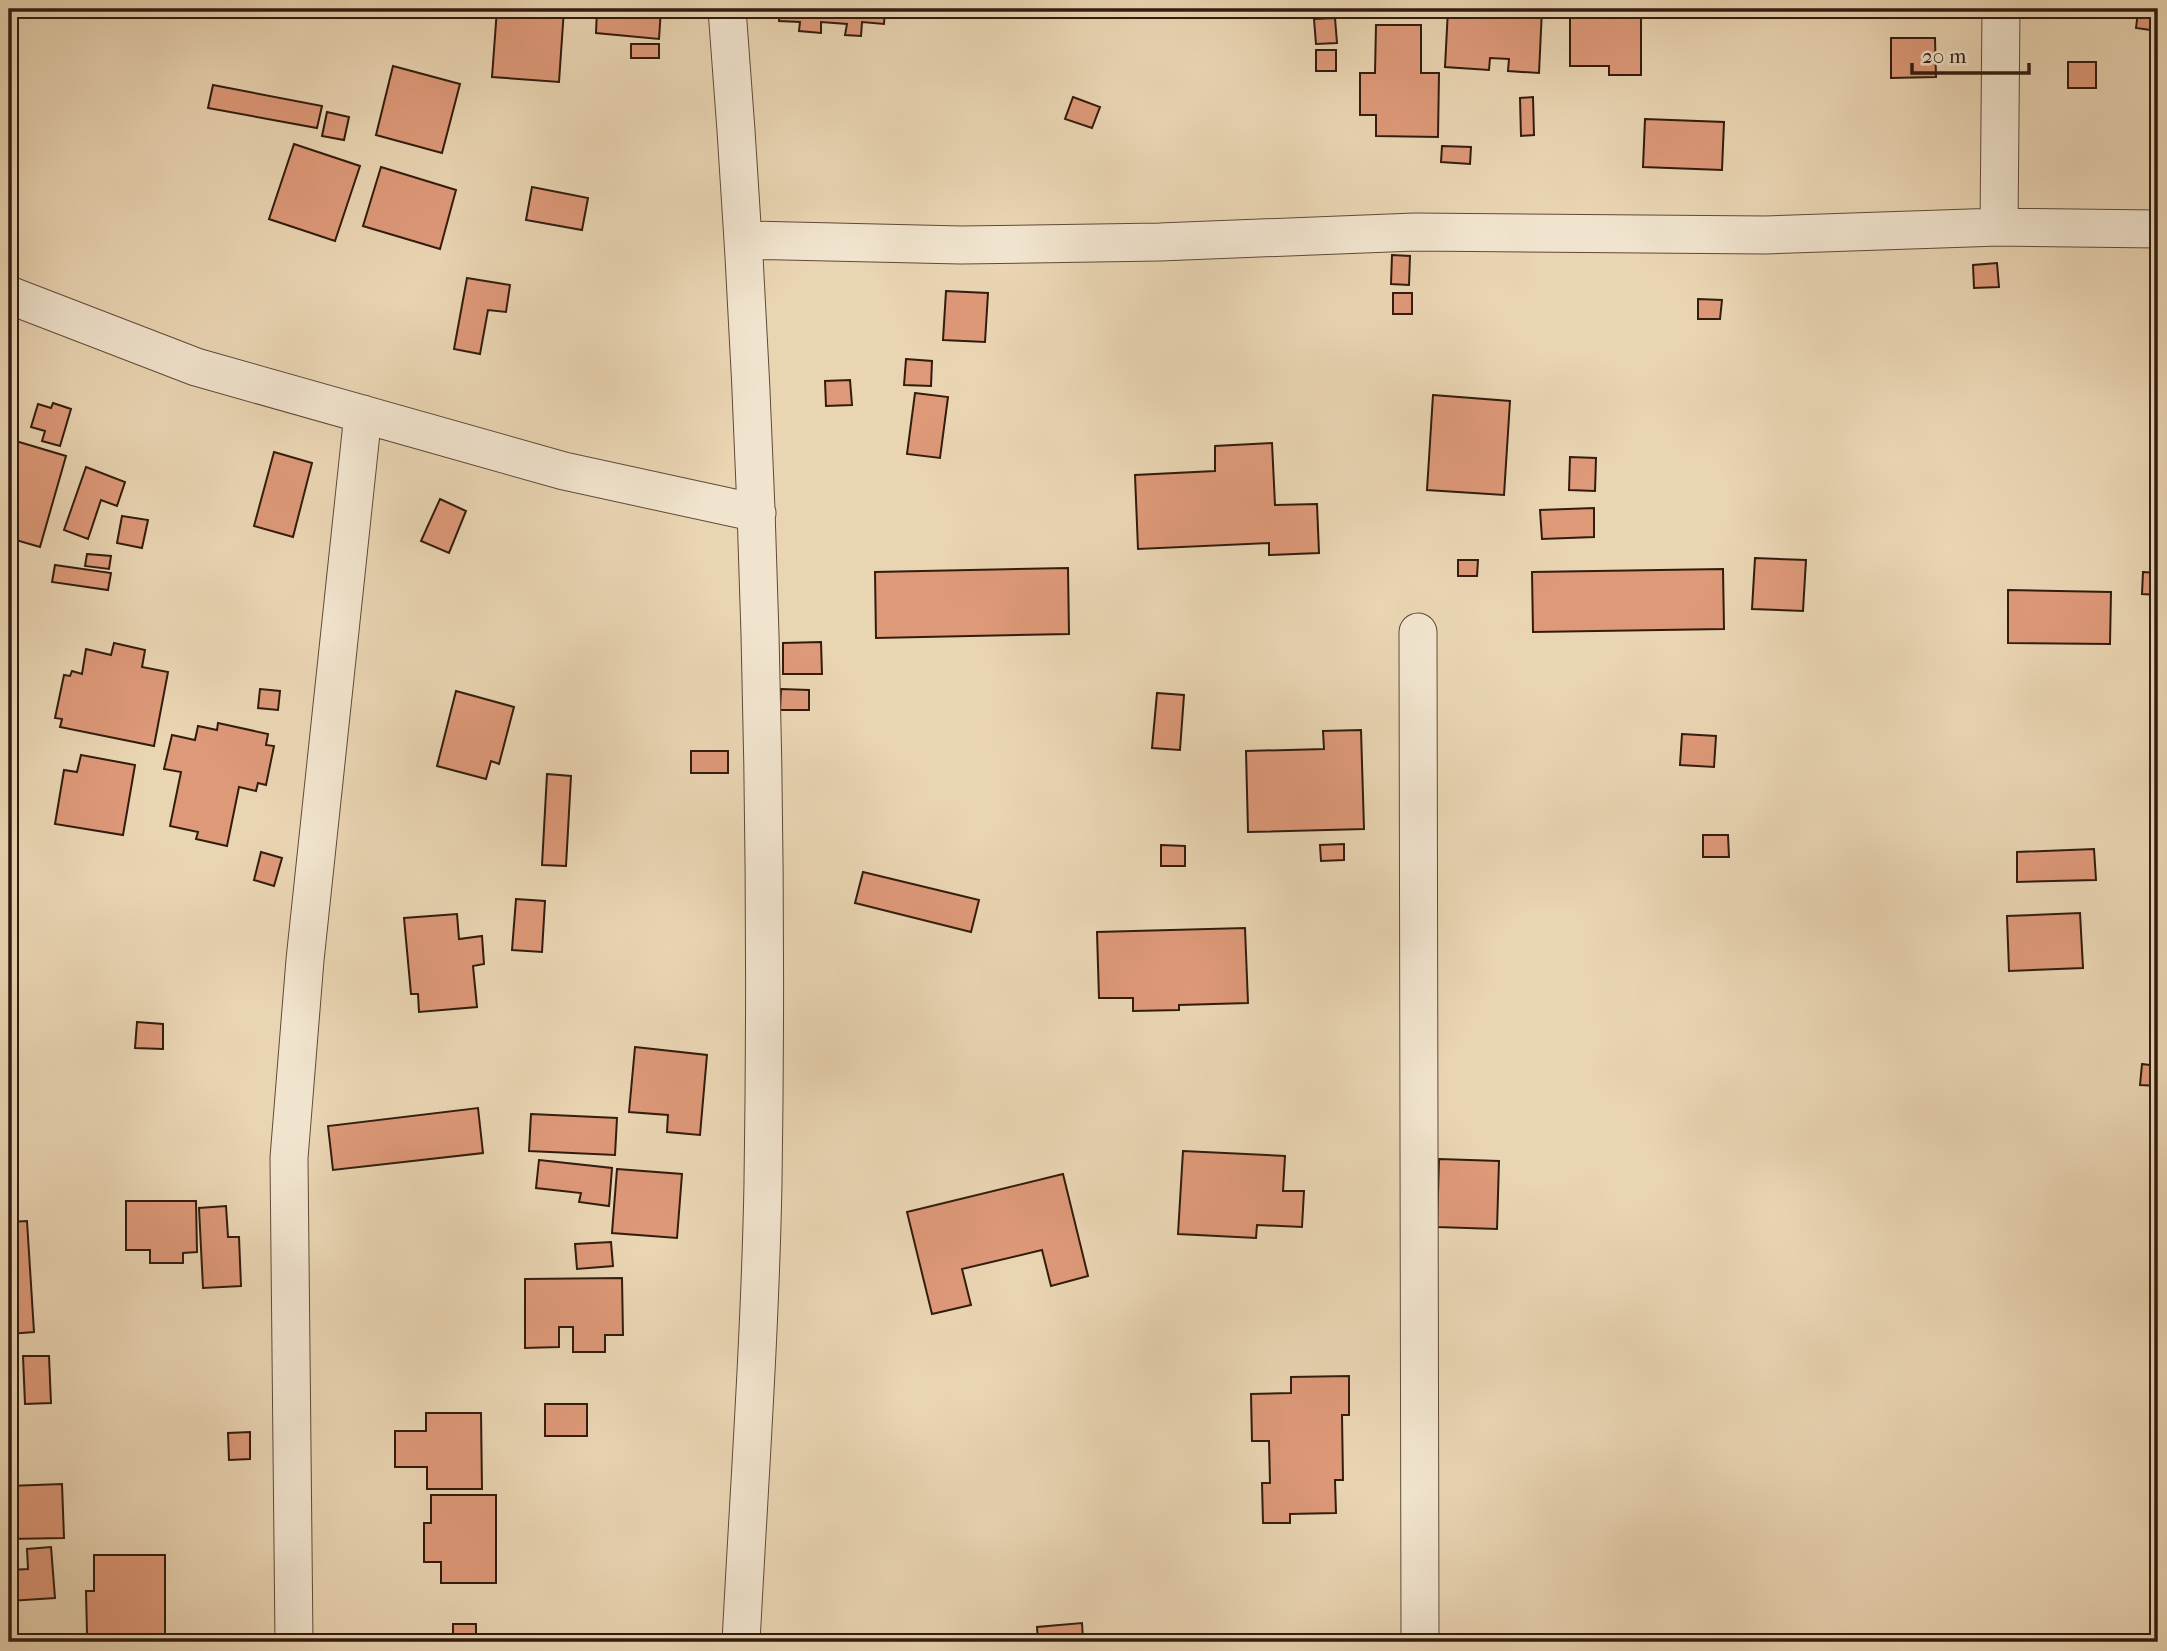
<svg xmlns="http://www.w3.org/2000/svg" width="2167" height="1651" viewBox="0 0 2167 1651" font-family="'IM FELL French Canon',serif">
  <style>
    .building { fill: #de9979; stroke: #321c0e; stroke-width: 2 }
    .lines { fill: none; stroke-linecap: round; stroke-linejoin: round }
    .minor-casing { stroke: #604a37; stroke-width: 39 }
    .minor { stroke: #f1e4ce; stroke-width: 37 }
  </style>
  <rect width="100%" height="100%" fill="#ead5b3"/>
  <filter id="stains"><feTurbulence type="fractalNoise" baseFrequency=".00286" numOctaves="4"/><feColorMatrix values="0 0 0 0 .2 0 0 0 0 .09 0 0 0 0 .02 0 0 0 .5 -.17"/></filter>
  <radialGradient id="worn" r=".72"><stop offset=".6" stop-color="#630" stop-opacity="0"/><stop offset="1" stop-color="#630" stop-opacity=".3"/></radialGradient>
  <path class="building" d="M497,9H564L559,82L492,77Z
    M597,9H661L659,39L596,33Z
    M780,9H885L884,24L862,22L861,36L845,35L847,24L821,22V33L799,31L800,22L779,21Z
    M1448,9H1542L1539,73L1508,71L1509,59L1490,58L1489,70L1445,67Z
    M2158,9V31L2136,28L2138,12L2116,10Z
    M1570,17H1641V75H1609V66H1570Z
    M1335,18L1337,43L1316,44L1314,19Z
    M1376,25H1421V73H1439L1438,137L1376,136V115H1360V73H1375Z
    M1891,38H1935L1936,77L1891,78Z
    M631,44H659V58H631Z
    M1316,50H1336V71H1316Z
    M2068,62H2096V88H2068Z
    M393,66L460,84L442,153L376,135Z
    M213,85L322,106L317,128L208,108Z
    M1073,97L1100,107L1092,128L1065,119Z
    M1533,97L1534,135L1521,136L1520,98Z
    M327,112L349,117L344,140L322,136Z
    M1645,119L1724,122L1722,170L1643,167Z
    M294,144L360,166L335,241L269,219Z
    M1442,146L1471,147L1470,164L1441,162Z
    M381,167L456,190L440,249L363,226Z
    M532,187L588,198L582,230L526,220Z
    M1392,255L1410,256L1409,285L1391,284Z
    M1997,263L1999,287L1974,288L1973,265Z
    M467,278L510,285L506,312L488,310L480,354L454,349Z
    M946,291L988,293L985,342L943,340Z
    M1393,293H1412V314H1393Z
    M1698,299L1722,300L1720,319H1698Z
    M906,359L932,361L931,386L904,385Z
    M850,380L852,405L826,406L825,381Z
    M915,393L948,397L940,458L907,454Z
    M1433,395L1510,401L1504,495L1427,490Z
    M53,403L71,409L60,446L42,441L45,431L31,427L38,404L51,408Z
    M9,439L66,456L40,547L9,538Z
    M1272,443L1275,505L1317,504L1319,553L1269,555V543L1138,549L1135,475L1215,471V446Z
    M274,452L312,463L293,537L254,526Z
    M1570,457L1596,458L1595,491L1569,490Z
    M86,467L125,482L117,506L101,500L88,539L64,530Z
    M440,499L466,511L449,553L421,541Z
    M1594,508V537L1542,539L1540,510Z
    M122,516L148,520L142,548L117,543Z
    M87,554L111,556L109,569L85,566Z
    M1755,558L1806,560L1803,611L1752,609Z
    M1458,560H1478L1477,576H1458Z
    M55,565L111,573L108,590L52,582Z
    M1068,568L1069,634L876,638L875,572Z
    M1723,569L1724,629L1533,632L1532,572Z
    M2143,572L2158,573V595L2142,594Z
    M2008,590L2111,592L2110,644L2008,643Z
    M821,642L822,674H783V643Z
    M114,643L145,650L142,667L168,672L154,746L60,727L62,719L55,718L64,675L70,676L72,671L82,674L86,649L111,655Z
    M260,689L280,691L278,710L258,708Z
    M781,689L809,690V710H780Z
    M456,691L514,707L499,764L491,761L486,779L437,766Z
    M1157,693L1184,695L1180,750L1152,748Z
    M218,723L268,734L266,745L274,746L266,785L258,783L256,791L239,787L227,846L196,839L198,832L170,826L181,772L164,769L172,735L195,740L198,726L217,730Z
    M1361,730L1364,829L1248,832L1246,751L1324,749L1323,731Z
    M1682,734L1716,736L1714,767L1680,765Z
    M691,751H728V773H691Z
    M81,755L135,765L123,835L55,824L64,770L77,772Z
    M547,774L571,776L566,866L542,865Z
    M1703,835H1728L1729,857H1703Z
    M1344,844V860L1321,861L1320,845Z
    M1161,845L1185,846V866H1161Z
    M2094,849L2096,880L2017,882V852Z
    M261,852L282,858L274,886L254,880Z
    M863,872L979,900L971,932L855,903Z
    M516,899L545,901L542,952L512,950Z
    M2080,913L2083,968L2009,971L2007,916Z
    M457,914L459,939L482,936L484,964L473,966L477,1007L419,1012L418,994H411L404,918Z
    M1245,928L1248,1003L1179,1005V1010L1133,1011V998H1099L1097,932Z
    M137,1022L163,1024V1049L135,1048Z
    M635,1047L707,1055L700,1135L667,1132L668,1115L629,1112Z
    M2142,1064L2158,1066V1086L2140,1085Z
    M478,1108L483,1153L333,1170L328,1126Z
    M531,1114L617,1118L615,1155L529,1151Z
    M1183,1151L1285,1156L1283,1191H1304L1302,1227L1257,1225L1256,1238L1178,1234Z
    M1439,1159L1499,1161L1497,1229L1437,1227Z
    M539,1160L612,1168L609,1206L579,1202L581,1193L536,1188Z
    M617,1169L682,1174L677,1238L612,1233Z
    M1063,1174L1088,1276L1051,1286L1042,1250L962,1269L971,1305L932,1314L907,1212Z
    M126,1201H196L197,1252L183,1253V1263H150V1250H126Z
    M226,1206L228,1237H239L241,1286L203,1288L199,1208Z
    M27,1221L34,1332L9,1334V1222Z
    M611,1242L613,1266L577,1269L575,1244Z
    M622,1278L623,1335H605V1352H573V1327H559V1347L525,1348V1279Z
    M23,1356H49L51,1403L25,1404Z
    M1349,1376V1415H1342L1343,1480H1335L1336,1513L1290,1514V1523H1263L1262,1483H1270L1269,1441H1252L1251,1394L1291,1393V1377Z
    M545,1404H587V1436H545Z
    M426,1413H481L482,1489H427V1467H395V1431H426Z
    M250,1432V1459L229,1460L228,1433Z
    M62,1484L64,1538L9,1539V1486Z
    M431,1495H496V1583H441V1562H424V1523H431Z
    M51,1547L55,1598L9,1601V1570L28,1569L27,1549Z
    M94,1555H165V1642H94V1634H87L86,1591H94Z
    M1082,1623L1083,1640L1038,1642L1037,1627Z
    M453,1624H476V1634H534V1642H417V1637H453Z"/>
  <g class="lines">
    <g class="minor-casing">
      <path id="minor" d="M727,9C758,399 769,791 763,1183C760,1336 749,1489 741,1642
        M1999,227L2001,9
        M746,240L961,245L1160,242L1415,232L1765,235L1999,227L2158,229
        M9,295L196,367L564,471L757,513
        M1418,632L1420,1642
        M294,1642L289,1158L305,960L363,414"/>
    </g>
    <use href="#minor" class="minor"/>
  </g>
  <rect width="2167" height="1651" fill="none" stroke="#ead5b3" stroke-width="35"/>
  <rect x="10" y="10" width="2146" height="1630" fill="none" stroke="#321c0e" stroke-width="3.5"/>
  <rect x="18" y="18" width="2132" height="1616" fill="none" stroke="#321c0e" stroke-width="2"/>
  <path d="M1912 63v10h117v-10" fill="none" stroke="#321c0e" stroke-width="3.5"/>
  <text x="1922" y="63" font-size="21" fill="#321c0e" stroke="#f1e4ce" stroke-width="5" paint-order="stroke">20 m</text>
  <rect width="100%" height="100%" filter="url(#stains)"/>
  <rect width="100%" height="100%" fill="url(#worn)"/>
</svg>
